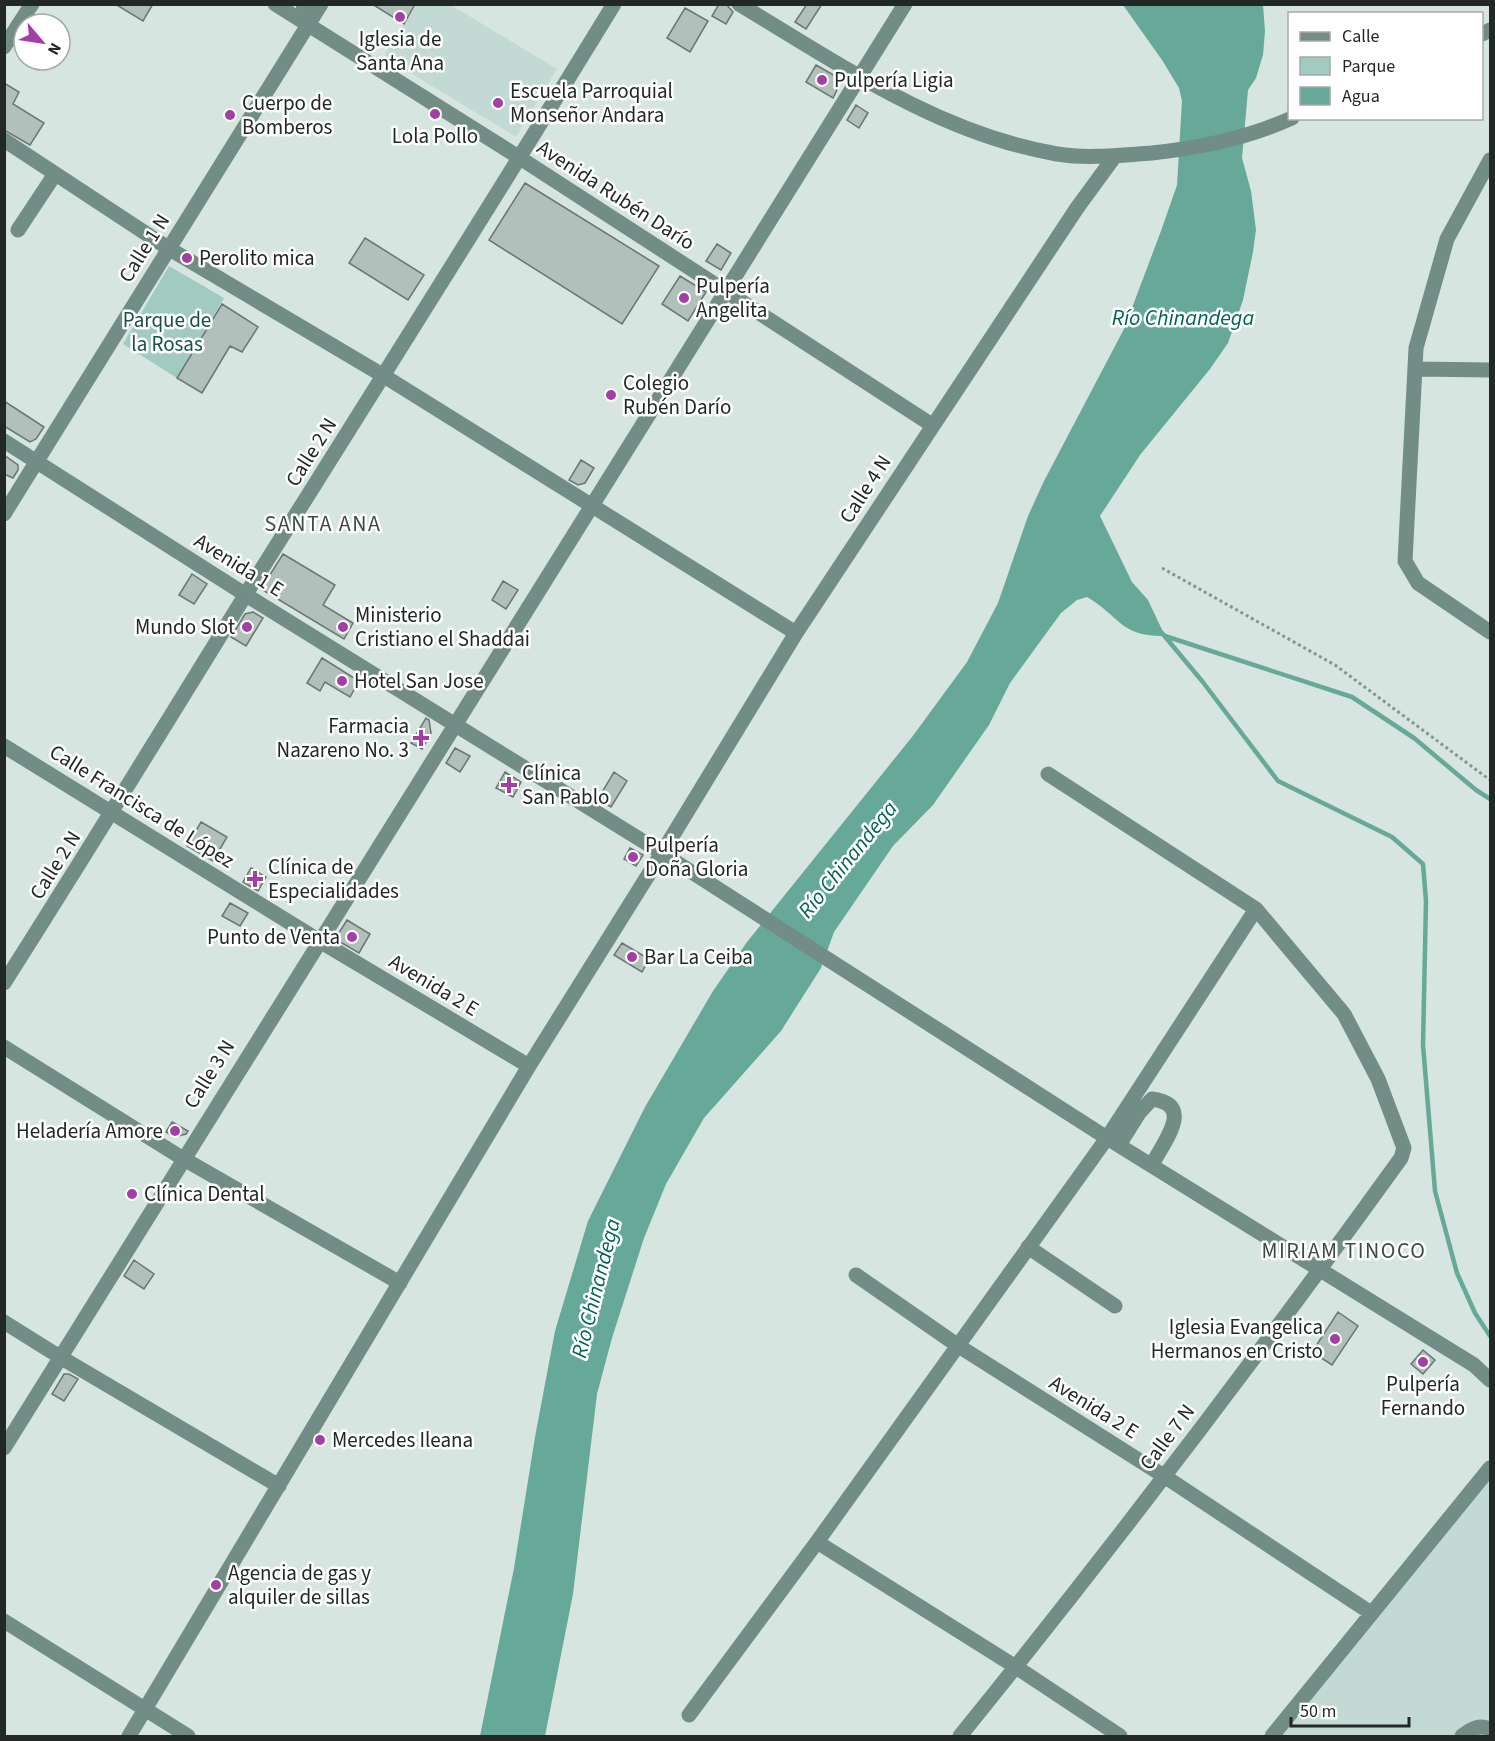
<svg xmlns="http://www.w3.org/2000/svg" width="1495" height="1741" viewBox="0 0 1495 1741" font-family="'Source Sans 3',sans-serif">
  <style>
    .built { fill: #c3dad4 }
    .green { fill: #a1cbc0 }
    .water { fill: #66a999 }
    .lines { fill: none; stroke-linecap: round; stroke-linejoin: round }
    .stream { stroke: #66a999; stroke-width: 4.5 }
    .building { fill: #b2c0bc; stroke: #697673; stroke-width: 1.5 }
    .path { stroke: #899491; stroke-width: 3; stroke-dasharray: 3 3; stroke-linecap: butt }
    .minor { stroke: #728d86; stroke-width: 15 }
    .poi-dot { fill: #a23ea4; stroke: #fff; stroke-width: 2 }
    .labels { text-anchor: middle; stroke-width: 5; stroke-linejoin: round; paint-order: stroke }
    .poi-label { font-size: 21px; fill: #222826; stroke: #fff; text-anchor: start }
    .street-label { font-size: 21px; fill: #222826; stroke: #fff }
    .park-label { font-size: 21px; fill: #175045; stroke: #fff }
    .water-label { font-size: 22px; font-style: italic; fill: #016353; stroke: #fff }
    .neighbourhood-label { font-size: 22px; letter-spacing: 1.5px; fill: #3e4a46; stroke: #fff }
  </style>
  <rect width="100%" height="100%" fill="#d6e5e0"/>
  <path class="built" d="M415,5H451L557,69L516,137L384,57Z
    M1490,1474V1736H1277Z"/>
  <path class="green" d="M169,266L224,298L177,378L123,344Z"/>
  <path class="water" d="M1123,5H1263L1265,31L1263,55L1256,78L1248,90L1242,158L1251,191L1256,230L1253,252L1243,300L1228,343L1210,369L1140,455L1100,516L1132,582L1148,600L1165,636C1120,637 1120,616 1087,597L1077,600L1061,613L1010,683L989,725L933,805L893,846L834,932L821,968L781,1031L704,1118L666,1184L644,1238L612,1338L597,1394L573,1594L545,1736H480L514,1568L535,1437L555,1331L588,1221L645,1107L713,991L747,942L912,737L967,662L998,603L1028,516L1044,481L1124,329L1161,231L1177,185L1182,101L1179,88L1162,60Z"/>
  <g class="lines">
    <path class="stream" d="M1162,633L1202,681L1278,781L1392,837L1423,864L1426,901L1423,1045L1435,1191L1457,1273L1475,1313L1490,1336
      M1165,636L1352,697L1414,738L1476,790L1490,799"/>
  </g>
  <path class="building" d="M115,4H153L143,21Z
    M372,4H415L404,24Z
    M719,4H726L733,12L726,24L712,16Z
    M807,4H822L806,29L795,22Z
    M685,8L708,21L690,52L667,38Z
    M816,65L837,77L838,88L833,98L806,82Z
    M4,83L19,92L13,104L44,123L30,145L4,130Z
    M856,105L868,113L859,128L847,120Z
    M525,183L659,266L622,324L489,240Z
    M365,238L424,275L408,300L349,263Z
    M717,244L731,253L721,270L706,261Z
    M680,276L706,292L688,321L662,304Z
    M222,304L258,327L242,352L230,346L202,393L177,378Z
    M4,401L44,427L36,439L30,442L4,426Z
    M4,455L18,465V470L13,478L4,474Z
    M581,460L594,468L585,483L578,485L569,480Z
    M283,554L335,585L323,605L353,623L344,639L261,589Z
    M192,574L207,584L194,604L179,595Z
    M503,581L518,590L506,609L492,600Z
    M253,612L263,618L246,646L231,637L245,614Z
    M322,658L359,681L350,697L325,682L320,691L307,683Z
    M426,718L429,720L431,733L422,749L411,743Z
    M455,748L470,756L460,772L446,763Z
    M505,772L521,782L513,797L496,788Z
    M614,772L627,781L611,807L598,799Z
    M201,822L227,837L213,861L187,846Z
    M630,848L643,855L636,866L624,859Z
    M251,868L266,877L258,891L243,882Z
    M230,903L248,913L240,926L222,916Z
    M347,920L370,934L359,953L335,939Z
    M622,943L649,959L642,972L614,955Z
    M172,1122L188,1131L186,1134L174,1137L166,1132Z
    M134,1260L154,1274L144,1289L124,1276Z
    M1338,1312L1358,1326L1332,1365L1312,1352Z
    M1423,1350L1435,1360L1423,1374L1411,1364Z
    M64,1374H69L78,1379L64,1401L52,1394Z"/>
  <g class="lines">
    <path class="path" d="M1162,568L1335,665L1490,780"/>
    <path class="minor" d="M275,4L520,158L932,425
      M303,4L309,24
      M739,4C839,64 940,134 1057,154C1088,159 1121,155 1152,153C1200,148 1248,138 1292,118
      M1482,34L1490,30
      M4,47L32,4
      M4,140L168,248L384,376L796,633
      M1490,160L1447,239L1416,348L1405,561L1418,583L1490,632
      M18,230L55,174
      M1415,369L1490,370
      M4,441L246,595L662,853L1107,1138L1474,1365L1490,1380
      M4,514L321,4
      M4,746L318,940L529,1066
      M4,983C86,854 166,724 246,594C369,398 493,202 614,4
      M4,1047L182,1158L400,1283
      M1119,1145L1139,1113L1152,1099C1196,1105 1163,1142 1152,1165
      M1028,1247L1115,1306
      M856,1275L957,1345L1164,1476L1371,1613
      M4,1322L60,1357L279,1486
      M4,1448C301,965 603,485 905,4
      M817,1542L1016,1667L1120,1736
      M4,1621L188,1736
      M689,1715L817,1542L1107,1138L1256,909
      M129,1736L529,1066L662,853L796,633L1077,208L1115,156
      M960,1736C1112,1548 1259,1355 1401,1158L1404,1148L1378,1079L1344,1014L1256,909L1048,774
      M1272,1736L1490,1468
      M1462,1736C1471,1729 1479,1724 1490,1729"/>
  </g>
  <g class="poi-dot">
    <circle cx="400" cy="17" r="6"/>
    <circle cx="822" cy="80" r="6"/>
    <circle cx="498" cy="103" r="6"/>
    <circle cx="435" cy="114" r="6"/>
    <circle cx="230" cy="115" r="6"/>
    <circle cx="187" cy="258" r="6"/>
    <circle cx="684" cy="298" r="6"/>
    <circle cx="611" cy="395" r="6"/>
    <circle cx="247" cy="627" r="6"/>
    <circle cx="343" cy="627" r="6"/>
    <circle cx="342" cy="681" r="6"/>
    <path d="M418 729h6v6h6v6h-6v6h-6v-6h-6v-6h6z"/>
    <path d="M506 776h6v6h6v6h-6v6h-6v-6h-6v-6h6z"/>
    <circle cx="633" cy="857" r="6"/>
    <path d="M252 870h6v6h6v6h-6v6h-6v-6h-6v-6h6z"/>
    <circle cx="352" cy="937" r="6"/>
    <circle cx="632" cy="957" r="6"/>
    <circle cx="175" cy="1131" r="6"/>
    <circle cx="132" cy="1194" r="6"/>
    <circle cx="1335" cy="1339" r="6"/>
    <circle cx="1423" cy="1362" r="6"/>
    <circle cx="320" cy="1440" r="6"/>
    <circle cx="216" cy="1585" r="6"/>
  </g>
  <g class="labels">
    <g class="poi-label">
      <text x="400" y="46" text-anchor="middle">Iglesia de<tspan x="400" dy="24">Santa Ana</tspan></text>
      <text x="834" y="87">Pulpería Ligia</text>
      <text x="510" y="98">Escuela Parroquial<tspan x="510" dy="24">Monseñor Andara</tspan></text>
      <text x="242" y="110">Cuerpo de<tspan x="242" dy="24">Bomberos</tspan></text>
      <text x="435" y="143" text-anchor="middle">Lola Pollo</text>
      <text x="199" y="265">Perolito mica</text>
      <text x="696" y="293">Pulpería<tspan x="696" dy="24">Angelita</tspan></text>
      <text x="623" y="390">Colegio<tspan x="623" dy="24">Rubén Darío</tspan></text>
      <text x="355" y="622">Ministerio<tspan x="355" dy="24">Cristiano el Shaddai</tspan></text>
      <text x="235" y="634" text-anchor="end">Mundo Slot</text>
      <text x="354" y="688">Hotel San Jose</text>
      <text x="409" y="733" text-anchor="end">Farmacia<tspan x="409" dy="24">Nazareno No. 3</tspan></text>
      <text x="522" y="780">Clínica<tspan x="522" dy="24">San Pablo</tspan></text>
      <text x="645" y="852">Pulpería<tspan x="645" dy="24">Doña Gloria</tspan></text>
      <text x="268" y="874">Clínica de<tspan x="268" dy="24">Especialidades</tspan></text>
      <text x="340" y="944" text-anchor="end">Punto de Venta</text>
      <text x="644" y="964">Bar La Ceiba</text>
      <text x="163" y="1138" text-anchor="end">Heladería Amore</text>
      <text x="144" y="1201">Clínica Dental</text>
      <text x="1323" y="1334" text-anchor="end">Iglesia Evangelica<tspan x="1323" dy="24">Hermanos en Cristo</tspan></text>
      <text x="1423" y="1391" text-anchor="middle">Pulpería<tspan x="1423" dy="24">Fernando</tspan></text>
      <text x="332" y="1447">Mercedes Ileana</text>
      <text x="228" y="1580">Agencia de gas y<tspan x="228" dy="24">alquiler de sillas</tspan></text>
    </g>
    <g class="street-label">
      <text transform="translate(616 195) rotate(33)" y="7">Avenida Rubén Darío</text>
      <text transform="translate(144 248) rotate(-58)" y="7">Calle 1 N</text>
      <text transform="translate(311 452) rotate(-58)" y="7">Calle 2 N</text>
      <text transform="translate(865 489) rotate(-57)" y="7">Calle 4 N</text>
      <text transform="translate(239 565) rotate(32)" y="7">Avenida 1 E</text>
      <text transform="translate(142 806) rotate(32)" y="7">Calle Francisca de López</text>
      <text transform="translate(55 865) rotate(-58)" y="7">Calle 2 N</text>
      <text transform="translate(434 985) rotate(31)" y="7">Avenida 2 E</text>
      <text transform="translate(209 1074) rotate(-58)" y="7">Calle 3 N</text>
      <text transform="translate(1094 1407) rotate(32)" y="7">Avenida 2 E</text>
      <text transform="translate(1167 1437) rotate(-53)" y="7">Calle 7 N</text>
    </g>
    <g class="park-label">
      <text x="167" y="327">Parque de<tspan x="167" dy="24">la Rosas</tspan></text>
    </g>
    <g class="water-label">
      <text x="1183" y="325">Río Chinandega</text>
      <text transform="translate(847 859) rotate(-51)" y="8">Río Chinandega</text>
      <text transform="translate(595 1288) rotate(-76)" y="8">Río Chinandega</text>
    </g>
    <g class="neighbourhood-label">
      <text x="323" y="531">SANTA ANA</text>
      <text x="1344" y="1258">MIRIAM TINOCO</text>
    </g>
  </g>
  <rect width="1495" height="1741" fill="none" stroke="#222826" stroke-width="12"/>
  <rect x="1288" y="12" width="195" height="108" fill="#ffffff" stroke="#a7a9a8" stroke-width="1.5"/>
  <rect x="1300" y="32" width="30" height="9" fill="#728d86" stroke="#a7a9a8" stroke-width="1.5"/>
  <text x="1342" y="42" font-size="18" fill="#222826">Calle</text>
  <rect x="1300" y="57" width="30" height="18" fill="#a1cbc0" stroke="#a7a9a8" stroke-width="1.5"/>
  <text x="1342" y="72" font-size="18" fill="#222826">Parque</text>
  <rect x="1300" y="87" width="30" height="18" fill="#66a999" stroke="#a7a9a8" stroke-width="1.5"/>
  <text x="1342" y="102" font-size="18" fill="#222826">Agua</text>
  <g transform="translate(42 42) rotate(119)"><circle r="28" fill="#ffffff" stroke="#a7a9a8" stroke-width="1.5"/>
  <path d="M0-4.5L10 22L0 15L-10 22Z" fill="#a23ea4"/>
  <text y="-9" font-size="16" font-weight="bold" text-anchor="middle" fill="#222826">N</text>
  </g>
  <path d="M1291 1717v9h118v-9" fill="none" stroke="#222826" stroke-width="3"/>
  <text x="1300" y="1717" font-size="18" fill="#222826" stroke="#ffffff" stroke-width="4.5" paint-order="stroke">50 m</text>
</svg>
